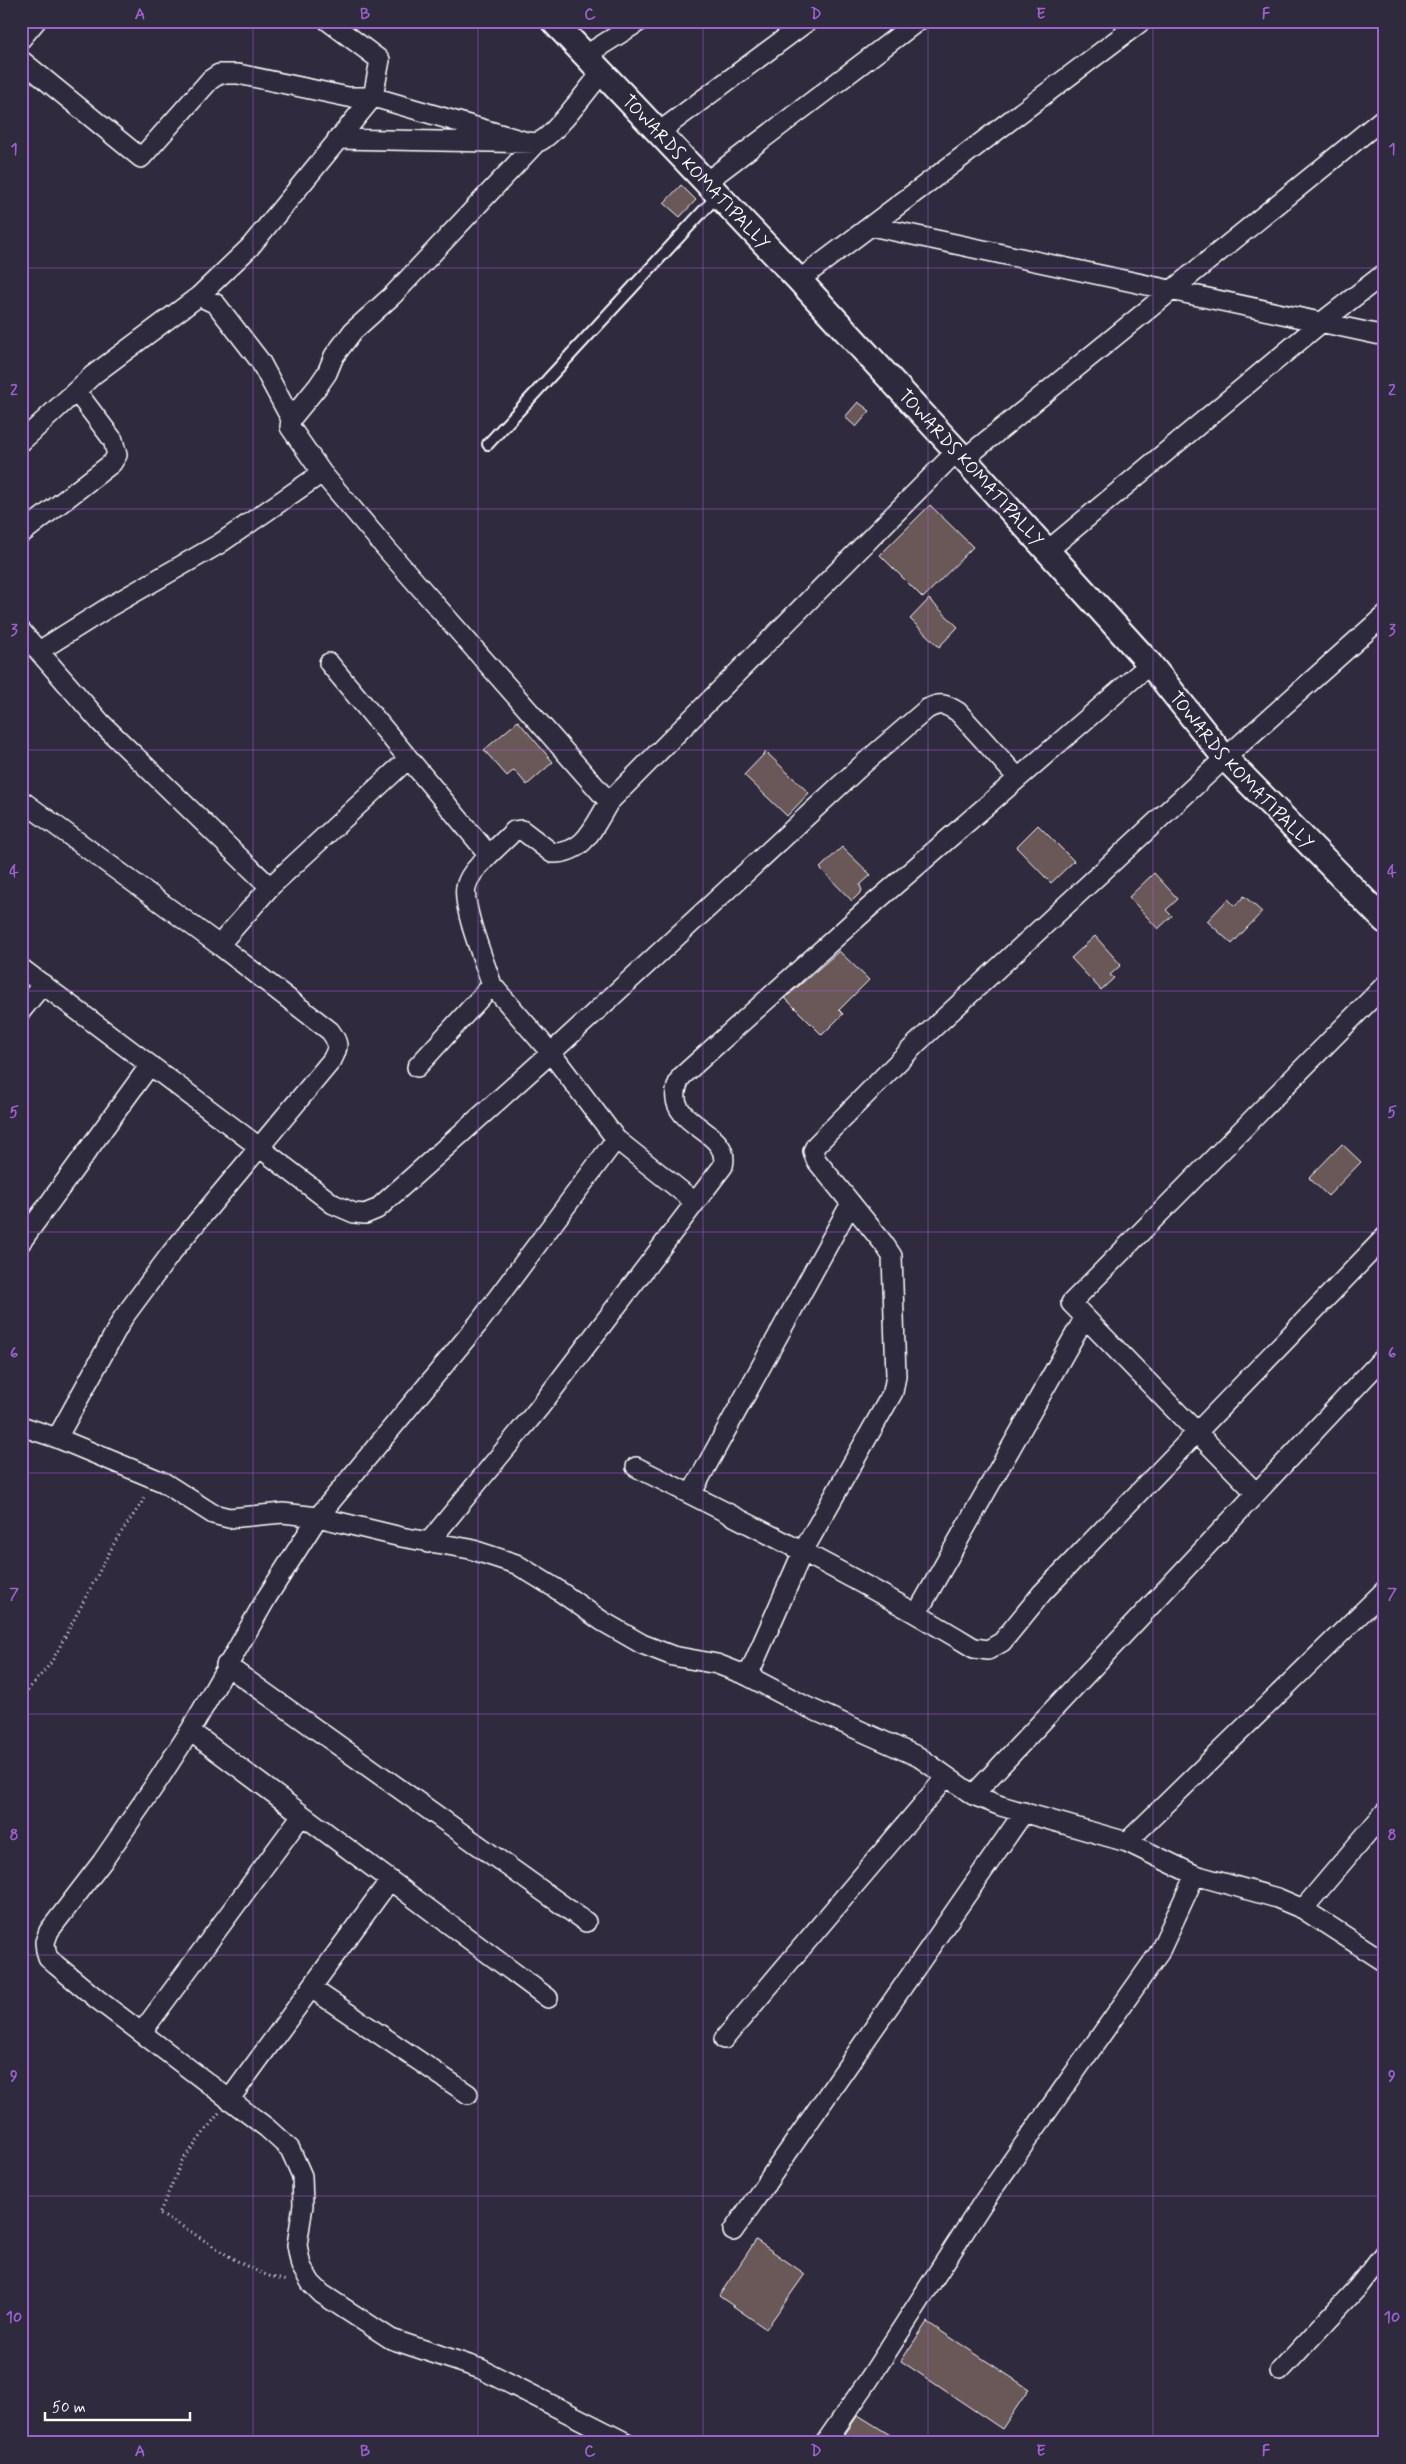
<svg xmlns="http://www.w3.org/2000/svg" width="1406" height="2464" viewBox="0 0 1406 2464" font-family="Mynerve,sans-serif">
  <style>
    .building { fill: #6a5958; stroke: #fff }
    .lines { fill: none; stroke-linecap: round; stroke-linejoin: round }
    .service-casing { stroke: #fff; stroke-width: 14 }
    .minor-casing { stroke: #fff; stroke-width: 22 }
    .tertiary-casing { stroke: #fff; stroke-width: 28 }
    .path { stroke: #fff; stroke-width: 3; stroke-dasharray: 1 4; stroke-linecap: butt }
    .service { stroke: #2f2a3d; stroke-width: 10 }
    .minor { stroke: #2f2a3d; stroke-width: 19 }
    .tertiary { stroke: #2f2a3d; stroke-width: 24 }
    .grid { fill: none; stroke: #9c61cf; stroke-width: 1; stroke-opacity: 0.55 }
    .labels { text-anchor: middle; stroke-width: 4; stroke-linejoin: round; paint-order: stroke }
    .street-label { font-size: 18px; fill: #fff; stroke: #2f2a3d }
    .neatline { fill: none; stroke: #9c61cf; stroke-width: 2 }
    .grid-label { font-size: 16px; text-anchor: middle; font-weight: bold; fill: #9c61cf }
  </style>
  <rect width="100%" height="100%" fill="#2f2a3d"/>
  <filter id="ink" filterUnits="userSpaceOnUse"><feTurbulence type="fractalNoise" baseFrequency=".02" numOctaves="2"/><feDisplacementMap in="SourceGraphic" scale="10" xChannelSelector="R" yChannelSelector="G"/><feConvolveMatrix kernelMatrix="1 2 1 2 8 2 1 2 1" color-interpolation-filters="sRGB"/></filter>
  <g filter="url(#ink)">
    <path class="building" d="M681,185L696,200L680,217L664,203Z
      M858,402L870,411L856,427L845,417Z
      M930,505L973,547L923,598L880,555Z
      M929,599L958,627L939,647L910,619Z
      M518,721L553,762L527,785L514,770L507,776L484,750Z
      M766,752L809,793L787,816L744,775Z
      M1038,825L1074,861L1051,883L1016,847Z
      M842,847L871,875L860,885L862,891L852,901L820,868Z
      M1154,873L1178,899L1166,910L1172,916L1158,929L1129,897Z
      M1244,896L1262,912L1232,944L1207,921L1228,899L1235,906Z
      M1095,936L1121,965L1110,975L1114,978L1101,990L1071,958Z
      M839,951L869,980L839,1010L843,1014L822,1035L785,998Z
      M1342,1144L1361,1162L1328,1196L1309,1178Z
      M756,2240L805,2274L766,2329L719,2296Z
      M927,2322L1029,2389L1002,2429L901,2361Z
      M858,2415L903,2443H839Z"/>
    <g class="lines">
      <g class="service-casing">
        <path id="service" d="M488,444L718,195"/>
      </g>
      <g class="minor-casing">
        <path id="minor" d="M21,39L36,21
          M586,55L640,21
          M21,60L141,158L210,80L219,74H238L348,97H373L527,142C530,142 535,143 538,142C553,138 591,85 603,71
          M659,132L808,21
          M337,139L536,143L393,295L353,331L334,356L327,373L318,386L291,419L290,427L322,473L389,552L609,802C594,826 585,854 552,853L522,830L514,831L489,855
          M706,182L918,21
          M871,226L1385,336
          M799,280L1142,21
          M199,296L216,304L260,361L291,419
          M21,442L93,375L199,296L250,247L373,97L380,60L328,21
          M964,459L1385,117
          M21,534L112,463L117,455L113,440L76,391
          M1047,551L1322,322L1385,273
          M21,631L101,723L270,887
          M39,651L109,607L219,544L322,473
          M329,663L489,855C480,865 469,874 466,887C462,908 485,963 492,985L417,1067
          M21,800L219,945L330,1031C339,1043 339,1047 332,1060L172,1252L123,1318L57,1438
          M609,802L957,451
          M219,945L270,887L407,760
          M21,968L259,1147L333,1204L354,1213L365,1214L377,1209L551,1053L862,765L927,709C940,702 946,704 958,712L1018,778
          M492,985L551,1053L616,1139L695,1202
          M21,1011L43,984
          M616,1139L478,1324L318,1517L267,1597L190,1731L159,1779L102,1862L49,1931L45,1942L46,1951L48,1958L56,1965L97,1999L267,2128L290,2149L302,2176L303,2205L297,2245L301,2266L311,2283L322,2294L391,2339L481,2369L627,2443
          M21,1242L150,1065
          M21,1426L57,1438L163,1482L213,1514L229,1518L283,1513L318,1517L401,1537L470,1549L516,1564L555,1588L602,1621L642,1644L673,1656L717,1664L748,1676L805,1706L919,1757L973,1795L1001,1806L1127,1842L1195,1875L1277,1898L1303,1909L1385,1962
          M636,1467C750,1524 864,1581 974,1648L988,1650L1002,1642L1042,1593L1385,1237
          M1256,1493L1071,1303L1385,985
          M691,1494L851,1203
          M428,1543L539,1408L723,1166C733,1127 655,1126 681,1077L865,911L1150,664
          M917,1613L1085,1317
          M226,1665L586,1922
          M748,1676L803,1551L893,1392L896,1376L892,1256L884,1244L816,1160L813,1151L816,1145L917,1043L1225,758L1385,615
          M190,1731L548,1998
          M973,1795L1385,1356
          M1127,1842L1385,1590
          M1303,1909L1385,1812
          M311,1988L468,2094
          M142,2032L302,1815
          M724,2039L946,1777
          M229,2100L390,1880
          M733,2231L1024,1812
          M1280,2371L1358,2287L1385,2252
          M825,2443L868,2381L984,2201L1159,1953L1195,1875"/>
      </g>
      <g class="tertiary-casing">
        <g id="tertiary">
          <path id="s1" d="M553,21L799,280L964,459L1150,664L1225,758L1385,921"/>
        </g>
      </g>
      <path class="path" d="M21,1698L51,1663L116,1540L141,1504L145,1494
        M219,2113L182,2161L159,2214C202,2234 239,2271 287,2281"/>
      <use href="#service" class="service"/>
      <use href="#minor" class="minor"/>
      <use href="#tertiary" class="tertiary"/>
    </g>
  </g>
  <path class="grid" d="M253,21V2443M478,21V2443M703,21V2443M928,21V2443M1153,21V2443M21,268H1385M21,509H1385M21,750H1385M21,991H1385M21,1232H1385M21,1473H1385M21,1714H1385M21,1955H1385M21,2196H1385"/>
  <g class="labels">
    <g class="street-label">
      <text dy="6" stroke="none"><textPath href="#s1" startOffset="208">TOWARDS KOMATIPALLY</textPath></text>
      <text dy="6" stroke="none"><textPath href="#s1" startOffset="612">TOWARDS KOMATIPALLY</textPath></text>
      <text dy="6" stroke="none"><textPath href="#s1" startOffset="1018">TOWARDS KOMATIPALLY</textPath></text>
    </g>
  </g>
  <rect width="1406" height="2464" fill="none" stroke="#2f2a3d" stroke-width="55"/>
  <path d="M45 2412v8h145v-8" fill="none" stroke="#ffffff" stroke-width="2.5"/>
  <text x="52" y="2412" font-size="15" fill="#ffffff" stroke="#2f2a3d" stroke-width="4" paint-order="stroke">50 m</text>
  <rect x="28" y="28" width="1350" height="2408" class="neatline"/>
  <g class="grid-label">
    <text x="140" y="19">A</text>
    <text x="365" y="19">B</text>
    <text x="590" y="19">C</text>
    <text x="816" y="19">D</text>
    <text x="1041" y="19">E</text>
    <text x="1266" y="19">F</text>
    <text x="14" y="154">1</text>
    <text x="1392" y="154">1</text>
    <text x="14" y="395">2</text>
    <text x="1392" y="395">2</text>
    <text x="14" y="635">3</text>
    <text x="1392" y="635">3</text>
    <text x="14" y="876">4</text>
    <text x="1392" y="876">4</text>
    <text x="14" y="1117">5</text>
    <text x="1392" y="1117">5</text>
    <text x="14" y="1358">6</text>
    <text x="1392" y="1358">6</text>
    <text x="14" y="1599">7</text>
    <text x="1392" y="1599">7</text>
    <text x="14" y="1840">8</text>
    <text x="1392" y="1840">8</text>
    <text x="14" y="2081">9</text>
    <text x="1392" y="2081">9</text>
    <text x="14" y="2322">10</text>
    <text x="1392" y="2322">10</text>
    <text x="140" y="2456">A</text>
    <text x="365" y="2456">B</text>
    <text x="590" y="2456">C</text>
    <text x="816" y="2456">D</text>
    <text x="1041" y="2456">E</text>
    <text x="1266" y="2456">F</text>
  </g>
</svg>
